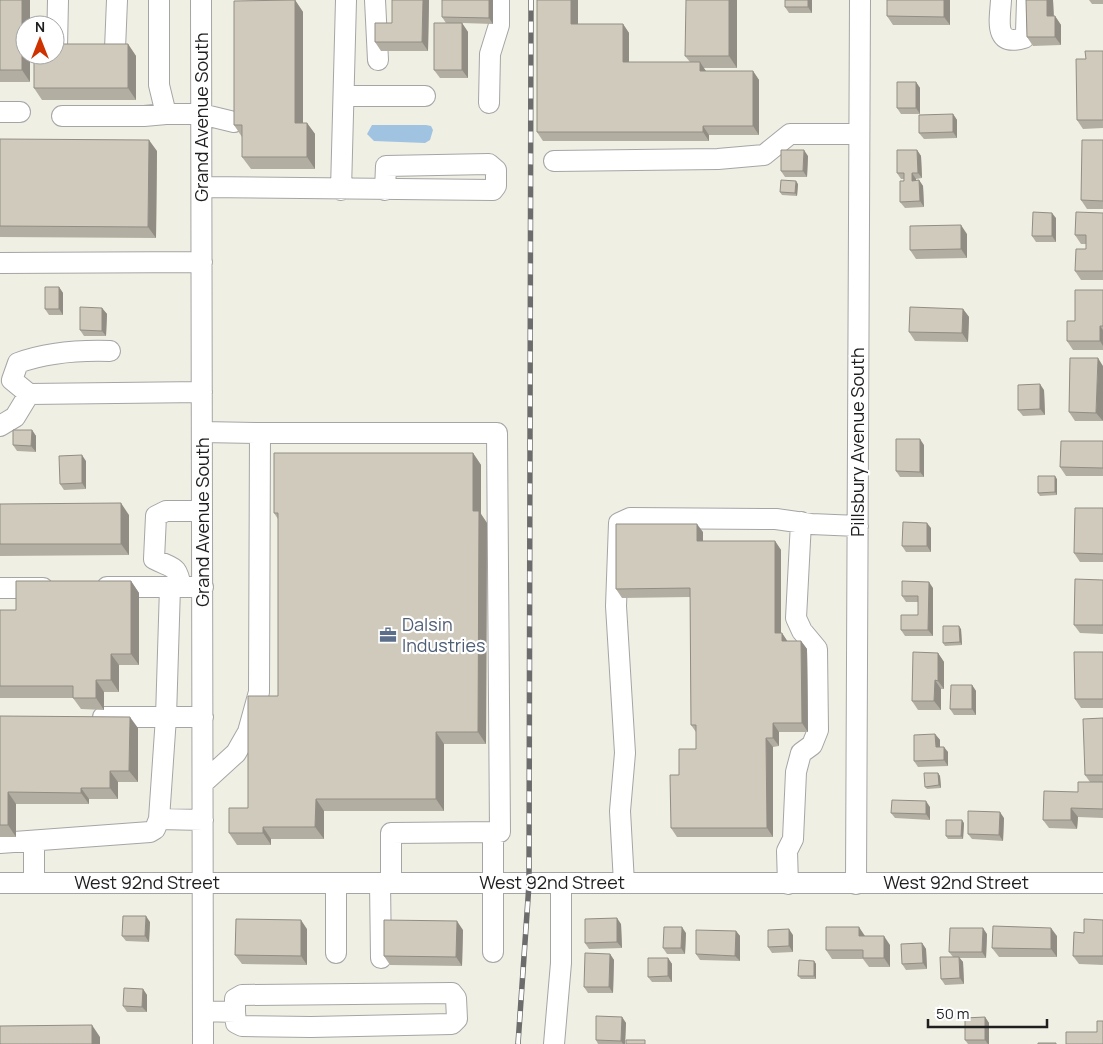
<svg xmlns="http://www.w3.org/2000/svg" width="1103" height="1044" viewBox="0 0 1103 1044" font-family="Manrope,sans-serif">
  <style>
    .water { fill: #a0c3e2 }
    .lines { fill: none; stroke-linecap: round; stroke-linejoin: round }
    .minor-casing { stroke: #a5a5a5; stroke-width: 22 }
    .minor { stroke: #fff; stroke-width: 20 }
    .rail-casing { stroke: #6c6c6c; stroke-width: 5.5 }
    .rail { stroke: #fff; stroke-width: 4; stroke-dasharray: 11; stroke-linecap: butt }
    .wall { fill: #b3aea2 }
    .shaded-wall { fill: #928d84 }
    .building { fill: #d0cabc; stroke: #928d84 }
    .labels { text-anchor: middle; stroke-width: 4.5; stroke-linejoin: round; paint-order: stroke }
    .street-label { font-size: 18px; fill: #1e1e1e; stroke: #fff }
    .service-label { font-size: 18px; fill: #4e5e75; stroke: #fff; text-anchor: start }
  </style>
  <rect width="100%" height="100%" fill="#f0efe4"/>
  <path class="water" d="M372,125H426L431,126L433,130L430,140L425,143L374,141L367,134Z"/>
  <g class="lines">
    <g class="minor-casing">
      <path id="minor" d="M201,0L203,1044
        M375,0L378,60
        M1001,0C1000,20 993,47 1024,38L1026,33L1027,0
        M57,47L58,0
        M115,49L117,0
        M344,96H425
        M489,103L490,54L499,25V0
        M0,112H20
        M166,114H201L234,122
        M62,116H144L166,114L159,85V0
        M554,161L718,159L764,155L790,134H859
        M202,187L493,190L496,186V170L489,164L386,166L385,190
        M341,190L346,0
        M0,263L202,262
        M110,351C78,350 48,352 18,363L12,380L29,394L202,392
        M0,426L15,417L29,394
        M202,432L260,433L259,692L248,732L236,753L203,783
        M260,433H497L500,832L391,833V883
        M107,587H203
        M181,587C177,564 173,569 154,559L156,516L166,511H202
        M0,588H43
        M103,717H203
        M159,819L203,820
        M34,842V883
        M0,843L150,832L155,829L159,819L166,717L170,587
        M0,883H1103
        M380,883L381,958
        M624,883L620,811L625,753L616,606L619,523L630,518L776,519L811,524L858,526
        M788,884L787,851L793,839L796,772L801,753L812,745L818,730L817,649L802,631L796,618L801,522
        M856,884L860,0
        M493,952V832
        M336,953V883
        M203,1011L235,1012V999L242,995L452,993L456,998L457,1019L452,1024L311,1027L242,1026L236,1023L235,1012
        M554,1044L561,963V883"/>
    </g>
    <use href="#minor" class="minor"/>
    <g class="rail-casing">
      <path id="rail" d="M518,1044L529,884L531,0"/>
    </g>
    <use href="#rail" class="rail"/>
  </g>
  <path class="wall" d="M0,0L30,82H0Z
    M295,0L303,12V123H307L315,134V169H251L242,157V137L234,125Z
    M429,0L428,51H381L375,42L392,23Z
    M493,0V24L462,23L468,32V78H440L434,70L446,23L442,17Z
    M578,0V24H623L629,33V62H690L685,56L737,0V68H703L706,71H753L759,80V135H709V141H543L537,132Z
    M812,0V13H789L785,7Z
    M887,0H950V25H893L887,16Z
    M1026,0H1053L1054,16H1055L1061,25V45L1033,46L1027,37Z
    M1089,0H1103V4H1092Z
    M128,44L136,56V100H42L34,88Z
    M1103,51V128L1083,129L1077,120Z
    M916,82L920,88V114H901L897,108Z
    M953,114L957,120V138L924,139L919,133Z
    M0,139L157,151L156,238L0,237Z
    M1103,140V209H1087L1081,200Z
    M917,150L921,156L922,178L916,179V181L919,180L923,186L924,207L905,208L900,202L904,179H901L897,173Z
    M808,156L807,177H785L781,171Z
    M798,184L797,196L782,195L780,192Z
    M1103,213V280H1081L1075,271L1086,249V244H1081L1075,235Z
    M1056,218V242H1036L1032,236Z
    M967,234V258L916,259L910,250Z
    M59,287L63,293V315H49L45,309Z
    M1103,290V350H1073L1067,341L1075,321Z
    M102,308L107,314L106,336H84L80,330Z
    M963,309L969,317L968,342L915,341L909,332Z
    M1070,358L1103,421H1075L1069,412Z
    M1044,390L1045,415L1023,416L1018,410Z
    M32,430L36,436V452L17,451L13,445Z
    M1103,441V476H1066L1060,467Z
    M924,445V477H900L896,471Z
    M473,453L481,465V514L487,523L486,744H444V811H324V839H271V845H237L229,833L248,808L278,696V519L274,513Z
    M86,461V489L64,490L60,484Z
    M1057,479V495L1040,496L1038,493Z
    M0,504L129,515V555L0,556Z
    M1103,508V562H1080L1074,553Z
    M931,528V552H906L902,546Z
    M703,532V541H775L781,550V633H782L787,641H801L807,649L808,732H779V746L773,747V837H677L671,828L679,775L696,749V732L691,725L690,597L622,598L616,589Z
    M1103,580V634L1080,633L1074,625Z
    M131,581L139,593V665H119V692H104V710L81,709L73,698H0V610H16Z
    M933,588V636H905L901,630L918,615V602H906L902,596Z
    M961,629L962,645L945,646L943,643Z
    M1103,652V708H1081L1075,699Z
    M938,653L944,662V689H941V710H918L912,701Z
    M972,685L976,691V715H954L950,709Z
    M0,716L138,728V782H118V799H89V804H16V837H0Z
    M1103,718V818L1078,817L1077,829L1049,828L1043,820L1090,782L1085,775Z
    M935,734L940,740V747L948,752V766L918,767L914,761Z
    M938,773L940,776L941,788L927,789L925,787Z
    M930,807V820L895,818L891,813Z
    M1004,818L1003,841L972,839L968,834Z
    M964,823L963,839H948L946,836Z
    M1103,920V965L1079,964L1073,956L1084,933Z
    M150,922L149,942L126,941L122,936Z
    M621,924L622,948L589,949L585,943Z
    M307,929V965L242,964L235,955Z
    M463,930L462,966L390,965L384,956Z
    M736,931L740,936V961L700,960L696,954Z
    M686,933L685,954H667L663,948Z
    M987,934L986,958H959L963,962L964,984L945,985L941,979L953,957L949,952Z
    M793,935V952L772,953L768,947Z
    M865,936L890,945V967H869L863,959H832L826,950Z
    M1057,936V957H999L992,948Z
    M922,943L926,949L927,969L906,970L902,964Z
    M610,954L614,960L613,993H588L584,987Z
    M668,958L672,964V982H652L648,977Z
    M814,961L816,964V979H801L798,976Z
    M143,989L147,995V1012H127L123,1006Z
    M622,1017L626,1023L625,1044H598L596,1040Z
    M985,1017L989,1023V1044H968L965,1040Z"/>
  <path class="shaded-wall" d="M22,0H30V25H25V55H30V82L22,70Z
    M295,0L303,12V134L295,123Z
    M423,0H429L428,51L422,42Z
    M489,0H493V24L489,18Z
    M571,0H578V33L571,24Z
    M729,0H737V68L729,56Z
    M808,0H812V13L808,7Z
    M944,0H950V25L944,17Z
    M1047,0H1053L1054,25L1047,16Z
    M1055,16L1061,25V45L1055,37Z
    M462,23L468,32V78L462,70Z
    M623,24L629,33V71L623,62Z
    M128,44L136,56V100L128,88Z
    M700,62L706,71H700Z
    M753,71L759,80V135L753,126Z
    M916,82L920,88V114L916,108Z
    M953,114L957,120V138L953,132Z
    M307,123L315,134V169L307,157Z
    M703,126L709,135V141L703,132Z
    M149,140L157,151L156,238L148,227Z
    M804,150L808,156L807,177L803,171Z
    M917,150L921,156L922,178L918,173Z
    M912,173L916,179V187L912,181Z
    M919,180L923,186L924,207L920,201Z
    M796,181L798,184L797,196L795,193Z
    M1052,213L1056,218V242L1052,236Z
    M961,225L967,234V258L961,249Z
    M59,287L63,293V315L59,309Z
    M102,308L107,314L106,336L102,331Z
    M963,309L969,317L968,342L962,333Z
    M1100,326L1103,330V346L1100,341Z
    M1098,358L1103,366V421L1096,413Z
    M1040,384L1044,390L1045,415L1040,409Z
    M32,430L36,436V452L31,446Z
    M920,439L924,445V477L920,472Z
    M473,453L481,465V514L487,523L486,744L478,732L473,511Z
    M82,455L86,461V489L82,483Z
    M1055,476L1057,479V495L1055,492Z
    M121,503L129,515V555L121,544Z
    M927,523L931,528V552L927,546Z
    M697,524L703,532V550L697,541Z
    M775,541L781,550V642L775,633Z
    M131,581L139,593V665L131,654Z
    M929,582L933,588V636L928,630Z
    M959,626L961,629L962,645L960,642Z
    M782,633L788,642L782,641Z
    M801,641L807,649L808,732L802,723Z
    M938,653L944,662V689L938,681Z
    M111,654L119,665V692L111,680Z
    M96,680L104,692V710L96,698Z
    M935,680L941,689V710L934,701Z
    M972,685L976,691V715L972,709Z
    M130,717L138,728V782L129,771Z
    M773,723L779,732V746L773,738Z
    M436,732L444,744V811L436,799Z
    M935,734L940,740V752L936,747Z
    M766,738L773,747V837L767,828Z
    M944,747L948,752V766L944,760Z
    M110,771L118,782V799L110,788Z
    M938,773L940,776L941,788L939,785Z
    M81,788L89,799V804L81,793Z
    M8,792L16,804V837L8,825Z
    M316,799L324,811V839L315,827Z
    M926,801L930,807V820L926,814Z
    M1071,808L1078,817L1077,829L1071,820Z
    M1000,812L1004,818L1003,841L999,835Z
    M962,820L964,823L963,839L961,836Z
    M263,827L271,839V845L263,833Z
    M146,916L150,922L149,942L145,936Z
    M617,918L621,924L622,948L617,942Z
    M301,920L307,929V965L301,956Z
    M457,921L463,930L462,966L456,957Z
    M682,927L686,933L685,954L681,948Z
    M859,927L865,936H859Z
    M983,928L987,934L986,958L982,952Z
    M1051,928L1057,936V957L1051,949Z
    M789,929L793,935V952L789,946Z
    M736,931L740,936V961L735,956Z
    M884,936L890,945V967L884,958Z
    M922,943L926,949L927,969L923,963Z
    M610,954L614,960L613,993L609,987Z
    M959,957L963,962L964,984L960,978Z
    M668,958L672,964V982L668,976Z
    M814,961L816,964V979L814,976Z
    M143,989L147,995V1012L142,1007Z
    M622,1017L626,1023L625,1044H623L621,1041Z
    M985,1017L989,1023V1044H988L985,1040Z
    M92,1025L100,1037V1044H92Z"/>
  <path class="building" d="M0,0H22V70H0Z
    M295,0V123H307V157H242V125H234V1Z
    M392,0H423L422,42H375V23H392Z
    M442,0H489V18L442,17Z
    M537,0H571V24H623V62H700V71H753V126H703V132H537Z
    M686,0H729V56H685Z
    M785,0H808V7H785Z
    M887,0H944V17L887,16Z
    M1026,0H1047V16H1055V37H1027Z
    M434,23H462V70H434Z
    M55,44H128V88H34V55H55Z
    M1085,51H1103V120H1077L1076,59H1086Z
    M897,82H916V108H897Z
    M953,114V132L919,133V115Z
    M0,139L149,140L148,227L0,226Z
    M1082,140H1103V201L1081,200Z
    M781,150H804L803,171H781Z
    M897,150H917L918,173H912V181L919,180L920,201L900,202V181H904V173H897Z
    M781,180L796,181L795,193L780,192Z
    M1033,212L1052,213V236H1032Z
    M1076,212L1103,213V271H1075L1076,249H1086V235H1075Z
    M961,225V249L910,250V226Z
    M45,287H59V309H45Z
    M1075,290H1103V326H1100V341H1067V321H1075Z
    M80,307L102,308V331L80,330Z
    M910,307L963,309L962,333L909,332Z
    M1070,358H1098L1096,413L1069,412Z
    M1040,384V409L1018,410V385Z
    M13,430H32L31,446L13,445Z
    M896,439H920V472L896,471Z
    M1061,441H1103V468L1060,467Z
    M274,453H473V511H479L478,732H436V799H316L315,827H263V833H229V808H248V696H278V513H274Z
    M82,455V483L60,484L59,456Z
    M1038,476H1055V492L1038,493Z
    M121,503V544H0V504Z
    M1075,508H1103V554L1074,553Z
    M903,522L927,523V546H902Z
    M616,524H697V541H775V633H782V641H801L802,723H773V738H766L767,828H671L670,775H679V749H696V725H691L690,588L616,589Z
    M1075,579L1103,580V625H1074Z
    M16,581H131V654H111V680H96V698H73V686H0V610H16Z
    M902,581L929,582L928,630H901V615H918V596H902Z
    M943,626H959L960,642L943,643Z
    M913,652L938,653V681L935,680L934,701H912Z
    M1074,652H1103V699H1075Z
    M951,685H972V709H950Z
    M0,716L130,717L129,771H110V788H81V793L8,792V825H0Z
    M1103,718V775H1085L1083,719Z
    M935,734L936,747H944V760L914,761V735Z
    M924,773H938L939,785L925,787Z
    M1078,782H1103V809L1071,808V820H1043L1044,791L1078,792Z
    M892,800L926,801V814L891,813Z
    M968,811L1000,812L999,835L968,834Z
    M946,820H962L961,836H946Z
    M123,916H146L145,936H122Z
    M617,918V942L585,943V919Z
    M236,919L301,920V956L235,955Z
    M1084,919L1103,920V956H1073L1074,932L1084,933Z
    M384,920L457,921L456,957L384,956Z
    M993,926L1051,928V949L992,948Z
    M664,927H682L681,948H663Z
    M826,927H859V936H884V958H863V950H826Z
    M950,928H983L982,952H949Z
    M789,929V946L768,947V930Z
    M696,930L736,931L735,956L696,954Z
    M922,943L923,963L902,964L901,944Z
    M585,953L610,954L609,987H584Z
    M940,957H959L960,978L941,979Z
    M648,958H668V976L648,977Z
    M799,960L814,961V976H798Z
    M124,988L143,989L142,1007L123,1006Z
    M596,1016L622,1017L621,1041L596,1040Z
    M985,1017V1040H965V1018Z
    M1097,1021H1103V1044H1066V1032H1097Z
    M92,1025V1044H0V1026Z
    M626,1040H645V1044H626Z
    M1038,1043H1056V1044H1038Z"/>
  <defs>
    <g id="office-bare" transform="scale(1.35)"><path d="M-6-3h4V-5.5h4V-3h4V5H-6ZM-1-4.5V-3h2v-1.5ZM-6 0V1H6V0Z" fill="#5c6f8a" stroke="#fff" stroke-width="2.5" paint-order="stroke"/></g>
  </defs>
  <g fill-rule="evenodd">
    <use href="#office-bare" x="388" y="635"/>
  </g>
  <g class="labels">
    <g class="street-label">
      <text transform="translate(202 117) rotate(-90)" y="6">Grand Avenue South</text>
      <text transform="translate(858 442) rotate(-90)" y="6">Pillsbury Avenue South</text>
      <text transform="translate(203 522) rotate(-90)" y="6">Grand Avenue South</text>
      <text x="147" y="889">West 92nd Street</text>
      <text x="552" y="889">West 92nd Street</text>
      <text x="956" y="889">West 92nd Street</text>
    </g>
    <g class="service-label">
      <text x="402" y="631">Dalsin<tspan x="402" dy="21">Industries</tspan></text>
    </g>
  </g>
  <g transform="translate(40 40)"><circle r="24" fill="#ffffff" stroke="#a5a5a5"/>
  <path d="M0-4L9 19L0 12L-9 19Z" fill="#cd3200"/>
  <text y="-8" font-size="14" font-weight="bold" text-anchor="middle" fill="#1e1e1e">N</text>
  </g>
  <path d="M928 1019v8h119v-8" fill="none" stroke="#1e1e1e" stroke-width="2.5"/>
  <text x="936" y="1019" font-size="15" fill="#1e1e1e" stroke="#ffffff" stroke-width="4" paint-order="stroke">50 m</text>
</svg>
